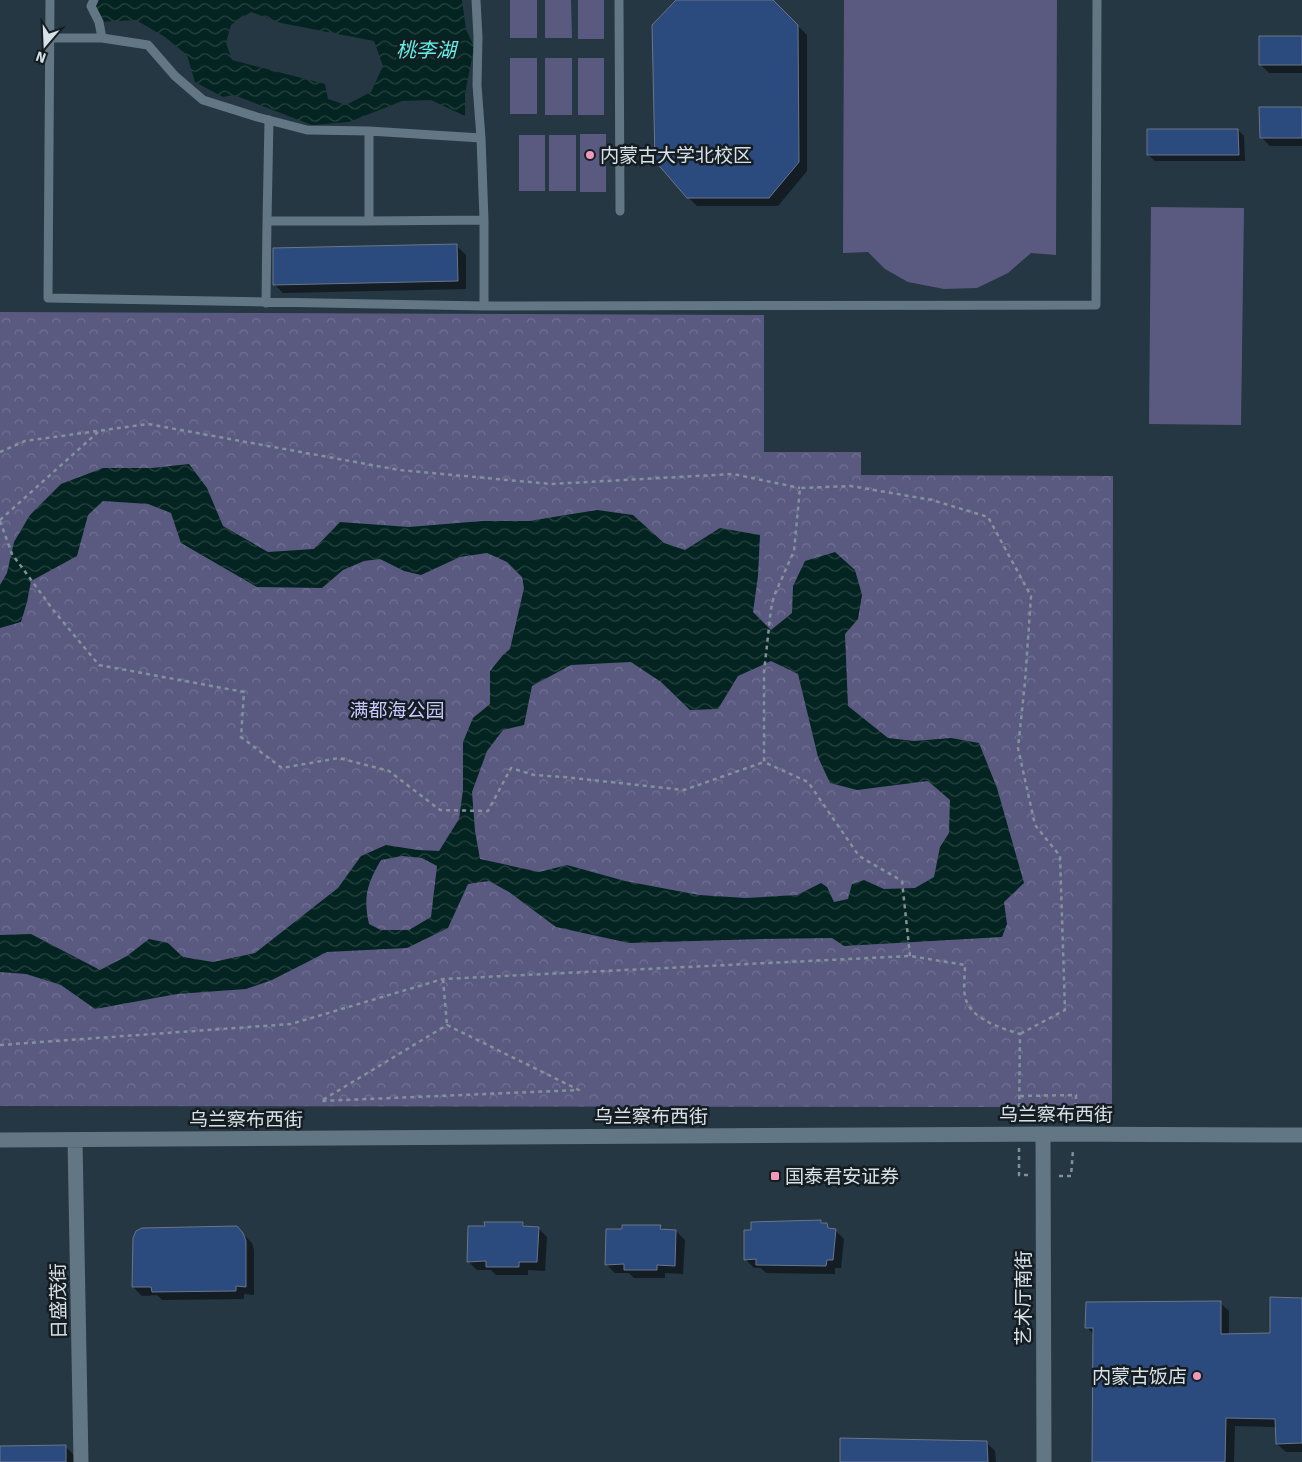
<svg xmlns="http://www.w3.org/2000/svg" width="1302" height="1462" viewBox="0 0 1302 1462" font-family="Signika,'Noto Sans SC',sans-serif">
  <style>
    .grass { fill: #5a5a81 }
    .forest { fill: url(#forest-crowns) }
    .water { fill: url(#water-waves); fill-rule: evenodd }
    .shadow { fill: #0007 }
    .building { fill: #2b4a7d; stroke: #6b7688 }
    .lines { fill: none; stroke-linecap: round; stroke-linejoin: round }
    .path { stroke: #82919a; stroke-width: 2.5; stroke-dasharray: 4 4; stroke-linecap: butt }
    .lane { stroke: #627683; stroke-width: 9 }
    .secondary { stroke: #627683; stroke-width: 15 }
    .poi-dot { fill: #ef9ab8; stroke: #151d22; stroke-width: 2 }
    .labels { text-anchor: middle; stroke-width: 5; stroke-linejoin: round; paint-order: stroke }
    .poi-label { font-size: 19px; fill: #d6e1e8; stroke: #151d22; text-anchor: start }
    .park-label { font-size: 19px; fill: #c8c9fe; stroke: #151d22 }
    .street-label { font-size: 19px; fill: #d6e1e8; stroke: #151d22 }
    .water-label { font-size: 20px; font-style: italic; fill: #62f0e4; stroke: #151d22 }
  </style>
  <defs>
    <pattern id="forest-crowns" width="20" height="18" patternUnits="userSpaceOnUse" patternTransform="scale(1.25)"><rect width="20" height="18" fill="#5a5a81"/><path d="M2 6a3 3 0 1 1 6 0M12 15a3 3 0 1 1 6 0" fill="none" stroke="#717193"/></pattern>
    <pattern id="water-waves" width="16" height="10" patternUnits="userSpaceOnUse" patternTransform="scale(1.25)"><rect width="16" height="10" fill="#042421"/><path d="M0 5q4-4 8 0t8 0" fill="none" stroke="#284441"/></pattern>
  </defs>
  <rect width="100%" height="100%" fill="#243742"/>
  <path class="grass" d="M510,0H537V38H510Z
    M545,0H571L572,38H545Z
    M578,0H604V39H578Z
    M844,0H1057L1056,255L1031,253L1008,273L977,288L944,289L908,282L885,269L868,252L843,253Z
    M510,58H537V114H510Z
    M545,58H572V115H545Z
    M578,58H604V115H578Z
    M580,134H606V192H580Z
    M519,135H545V191H519Z
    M549,135H576V191H549Z
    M1151,207L1244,208L1241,425L1149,424Z"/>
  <path class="forest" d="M0,312L764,315V452H861V475L1113,476L1112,1107L0,1106Z"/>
  <path class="water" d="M94,0H462L466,29L474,47L465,94V116L431,100L402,101L349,122L312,125L234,95L223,97L195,82L187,55L165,37L136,20L99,22ZM251,12L281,23L374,41L383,66L371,92L346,105L328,99L325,84L232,60L226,43L231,25Z
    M189,464L207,488L223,526L268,552L314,549L340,522L409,527L482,521H529L597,510L633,515L664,543L685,550L720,528L760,535L758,576L753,612L771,630L792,613L793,586L805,561L835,552L855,570L862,595L858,619L845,634L848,706L888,738L914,741L951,738L979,743L997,788L1024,883L1004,902L1007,924L1002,937L844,946L832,938L761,939L629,943L556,927L509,892L489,881L468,884L448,928L407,948L327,952L272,980L246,989L177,994L95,1009L61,985L26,974L0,972V935L31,934L100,970L127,956L149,939L168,943L183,957L213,962L255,953L338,888L361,856L386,845L418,850L439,851L459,819L463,790V742L473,718L490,704V671L503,655L510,649L524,588L522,577L507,562L487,553L460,557L421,575L404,571L380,559L364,561L343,570L322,588L257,587L181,543L171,513L148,504L103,501L88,515L77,556L31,581L27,602L21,622L0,628V585L7,573L14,542L30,515L61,484L103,468H152ZM771,661L798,674L818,757L830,783L857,790L928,781L950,800L949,833L940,847L934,877L915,888L884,889L864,880L852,884L848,899L834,902L827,887L821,883L797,895L746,898L699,895L625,881L567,865L539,872L480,859L475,831L472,792L487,751L503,730L524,725L532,686L571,665L631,662L661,682L690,710L718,709L738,676ZM402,856L422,858L437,866L431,917L409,930H381L369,924C363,897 367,884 381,860Z"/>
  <path class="shadow" d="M677,0H771L807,35V171L778,206H697L688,197Z
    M1302,37V73H1269L1260,64Z
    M1302,108V146H1270L1261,137Z
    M1238,130L1244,136L1245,161H1155L1148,155Z
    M457,246L466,255V289L283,293L274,284Z
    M821,1221L832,1230H835L844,1239L841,1268H835V1274L766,1273L761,1268H754L745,1259Z
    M523,1223L527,1228H538L547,1237L545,1271L528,1270V1275H496L491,1270H477L468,1261L486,1227Z
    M660,1226L665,1231H676L685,1240L683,1274L665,1273V1278H634L629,1273H615L606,1264Z
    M236,1227L252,1243L254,1250V1295L244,1294V1299L162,1300L157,1295L142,1296L133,1287Z
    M1302,1299V1452H1286L1277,1444L1276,1427L1235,1426L1234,1462H1093L1094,1335L1087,1327L1220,1303L1229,1311V1335L1271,1334Z
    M987,1443L995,1451L996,1462H841Z
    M65,1446L74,1455V1462H0V1447Z"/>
  <path class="building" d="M676,0H773L798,25L799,162L769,198H687L655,161L652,25Z
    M1259,36H1302V65H1259Z
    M1259,107H1302V138H1260Z
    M1147,129H1238L1239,155H1147Z
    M457,244L458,281L273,285V248Z
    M821,1220V1223H827L828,1228L836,1229L833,1260H827L826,1266L756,1265V1259L744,1260V1230H751V1222Z
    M484,1222H523V1226L539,1227L537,1262H519V1267H486V1261L467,1262L468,1226H485Z
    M622,1225H661L660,1229L676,1230L675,1266L657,1265V1270H624V1264L605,1265L606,1229H622Z
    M237,1226L243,1233L246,1241V1287L236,1286V1291L152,1292L151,1287H132L133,1238L136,1231L142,1228Z
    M1270,1297L1302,1298V1443L1276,1444L1275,1419L1226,1418L1225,1462H1092L1093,1328H1085L1086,1302L1221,1301V1334L1270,1333Z
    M840,1438L987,1441L988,1462H840Z
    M66,1445V1462H0V1446Z"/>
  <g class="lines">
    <path class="path" d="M0,452L25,441L148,424L399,470L551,484L733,474L800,488
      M0,520L98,432
      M0,521L12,554L54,611L99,665L244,692L241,737L282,768L339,758L389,771L440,810L488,811L511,768L534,775L564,777L684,790L764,762
      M910,956L902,881L859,856L808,782L764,762V672L771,609L774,596L794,551L800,488L851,486L932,500L988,517L1031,596L1025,682L1018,748L1035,825L1060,856L1065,1010L1020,1034
      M443,979L447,1025
      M447,1025L579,1090L321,1101Z
      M0,1045L291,1024L443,979L910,956L965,965C965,975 963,987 965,996C969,1019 1001,1028 1020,1034L1019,1120
      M1020,1096L1076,1095L1075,1119
      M1019,1148V1175H1028
      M1059,1176H1071L1073,1150"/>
    <path class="lane" d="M50,0L48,298L484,306L1096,305L1097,0
      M94,0L91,6L99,22L102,38
      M476,0L478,37L477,85L481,138
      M619,0L620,211
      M50,38H102L148,45L175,76L203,100L257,117L307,130L369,131V221H267L269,120
      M369,131L481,138L484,220
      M369,221L484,220V306
      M266,303L267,221"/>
    <path class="secondary" d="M1043,1134L1044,1462
      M0,1140L1043,1134L1302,1135
      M75,1140L81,1462"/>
  </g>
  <g class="poi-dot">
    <circle cx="590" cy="155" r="5"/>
    <rect x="770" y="1171" width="10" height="10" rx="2.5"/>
    <circle cx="1197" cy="1376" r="5"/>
  </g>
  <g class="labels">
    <g class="poi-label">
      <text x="600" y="162">内蒙古大学北校区</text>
      <text x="785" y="1183">国泰君安证券</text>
      <text x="1187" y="1383" text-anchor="end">内蒙古饭店</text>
    </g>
    <g class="park-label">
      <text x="397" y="717">满都海公园</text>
    </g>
    <g class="street-label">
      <text x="1056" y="1121">乌兰察布西街</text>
      <text x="651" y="1123">乌兰察布西街</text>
      <text x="246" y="1126">乌兰察布西街</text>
      <text transform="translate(1023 1298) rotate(-90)" y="7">艺术厅南街</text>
      <text transform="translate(58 1301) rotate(-91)" y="7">日盛茂街</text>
    </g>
    <g class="water-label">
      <text x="426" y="57">桃李湖</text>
    </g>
  </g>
  <g transform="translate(45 45) rotate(199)" stroke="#151d22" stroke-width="4" paint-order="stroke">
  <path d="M0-4L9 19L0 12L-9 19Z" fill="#d6e1e8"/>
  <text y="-8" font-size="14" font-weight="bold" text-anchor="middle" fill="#d6e1e8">N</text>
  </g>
</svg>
